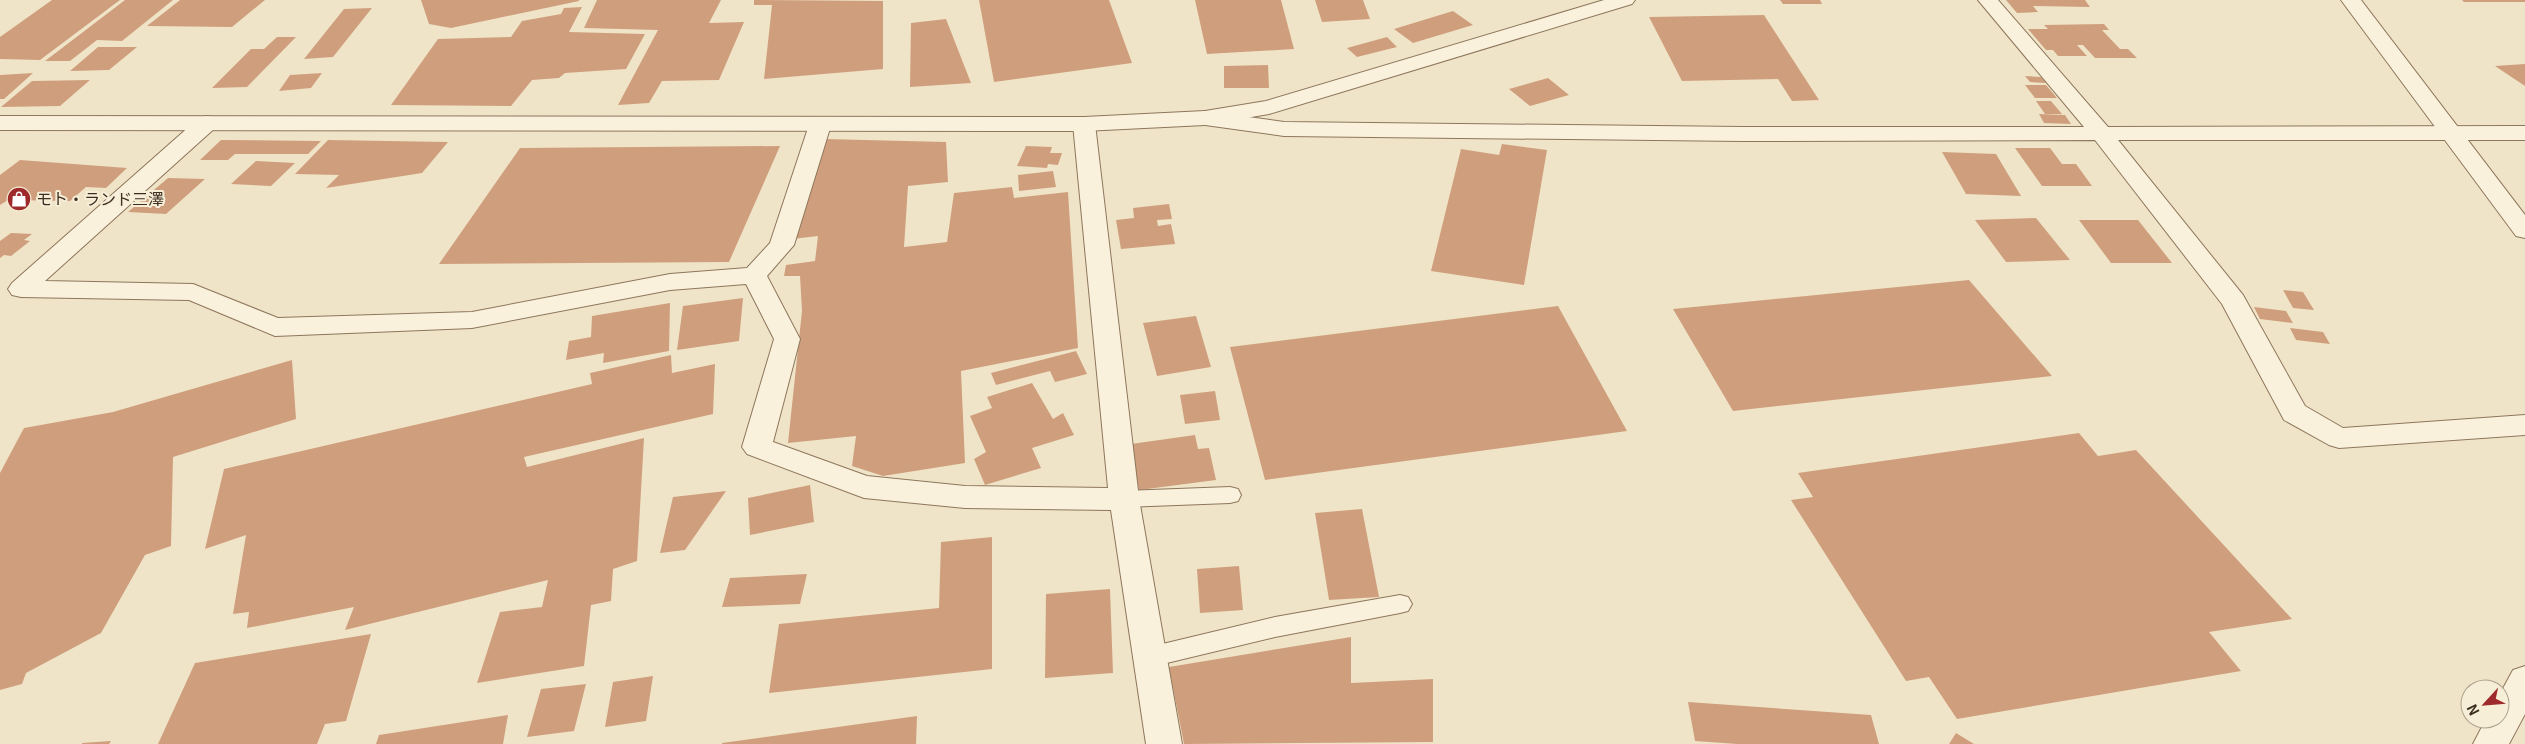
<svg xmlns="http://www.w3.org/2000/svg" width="2525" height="744" viewBox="0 0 2525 744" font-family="Georgia,'Noto Sans JP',serif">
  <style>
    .building { fill: #cf9f7d }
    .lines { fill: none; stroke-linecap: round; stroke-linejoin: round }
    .service-casing { stroke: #8d765c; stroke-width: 2 }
    .minor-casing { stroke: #8d765c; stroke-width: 2 }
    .tertiary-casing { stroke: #8d765c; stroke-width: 2 }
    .service { fill: #faf1dc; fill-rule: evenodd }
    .minor { fill: #faf1dc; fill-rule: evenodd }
    .tertiary { fill: #faf1dc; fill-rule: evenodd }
    .labels { text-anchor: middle; stroke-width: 4; stroke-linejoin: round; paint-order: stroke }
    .poi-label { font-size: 16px; fill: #3d2e20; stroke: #f7eed8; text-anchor: start }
  </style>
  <rect width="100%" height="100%" fill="#f0e4c8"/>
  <path class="building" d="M52,0H120L40,60L0,59V37Z
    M125,0H173L122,41L97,40L70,61H45Z
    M180,0H265L232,27L147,26Z
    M421,0H579V1L451,28L429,24Z
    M597,0H721L709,23L744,22L719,80L662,81L649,103L618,105L658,30L584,28Z
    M754,0L883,1V69L764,79L772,5H754Z
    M979,0H1109L1132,63L994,82Z
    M1195,0H1281L1294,49L1207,54Z
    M1315,0H1363L1370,19L1322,22Z
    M1780,0H1820L1822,4H1783Z
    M2006,0H2085L2090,7L2033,6L2038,12L2017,13Z
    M2462,0H2525V2H2464Z
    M582,7L569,32L645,34L626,69L565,73L559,78L532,80L511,106L391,105L438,39L511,37L522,21L561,14L564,8Z
    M372,8L333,57L304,59L344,9Z
    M1453,11L1473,25L1413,43L1394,29Z
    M1764,15L1819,100L1792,101L1778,79L1682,81L1649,17Z
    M946,19L971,83L910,87L911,23Z
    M2104,24L2109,30H2102L2120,49H2128L2137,58H2095L2083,45H2077L2087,56H2058L2053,50H2046L2028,29H2048L2044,25Z
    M277,37H296L247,87L212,88L251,49H264Z
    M1387,37L1397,47L1357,57L1347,48Z
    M98,47H137L109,70L70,71Z
    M2525,64V86L2495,66Z
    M1268,65L1269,88H1224V66Z
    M33,73L4,99H0V75Z
    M322,73L311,88L279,91L290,75Z
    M2025,76L2041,77L2046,83L2030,82Z
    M1548,78L1569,95L1530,106L1509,89Z
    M90,80L60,106L1,107L32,81Z
    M2025,85H2046L2057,98H2035Z
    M2036,101H2051L2062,114H2045Z
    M2039,114L2065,115L2071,124L2044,123Z
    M825,139L946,142L948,182L908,186L904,247L947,242L954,193L1012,187L1014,198L1068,192L1078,348L961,371L965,463L883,476L852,466L856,436L788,443L802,311L800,276H784L786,265L815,261L818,236L792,239Z
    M221,140L321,141L308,154H235L228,160H200Z
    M328,140L448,142L422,173L326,188L339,175L295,174Z
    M1502,144L1547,150L1524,285L1431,271L1461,149L1499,155Z
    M780,146L729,262L439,264L520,148Z
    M1026,146L1052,147L1050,153H1062L1058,165L1048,164L1047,168L1017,166Z
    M2015,148H2050L2062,164H2076L2092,186H2042Z
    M1942,152L1996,154L2021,196L1966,194Z
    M20,160L127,168L106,188L86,187L70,201L8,200L0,205V175Z
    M256,161L295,163L271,186L231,184Z
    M1053,171L1056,187L1019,191L1018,175Z
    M168,178L205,179L166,214L128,212Z
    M1169,204L1172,219L1157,220L1158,226L1171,224L1175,244L1121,249L1116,220L1134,218L1133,208Z
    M2036,218L2070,260L2006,262L1975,220Z
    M2079,220H2138L2172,263H2111Z
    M11,233L32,234L24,240L30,241L11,256L4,255L0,258V241Z
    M1969,280L2052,376L1733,411L1673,309Z
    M2283,290L2303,292L2314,310L2293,308Z
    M743,298L739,341L677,350L683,306Z
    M670,303L669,351L603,363L604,353L566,360L569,341L591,337L592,316Z
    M1558,306L1627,431L1265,480L1230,347Z
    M2254,307L2286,311L2293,323L2260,319Z
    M1196,316L1211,367L1157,376L1143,323Z
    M2290,328L2323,332L2330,344L2296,340Z
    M1076,351L1087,374L1055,382L1050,371L996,385L991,373Z
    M671,355L672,373L715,364L713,414L524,457L527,467L644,438L637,561L613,569L611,601L591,605L584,666L477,683L500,612L542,607L548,580L345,630L354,607L247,628L249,612L233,614L246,535L205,549L224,469L592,384L590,373Z
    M292,360L296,419L173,457L171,546L145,555L101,633L26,673L22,684L0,690V473L24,428L113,412Z
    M1032,383L1053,419L1063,413L1074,435L1032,448L1041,468L985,485L974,459L986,452L970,416L992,408L987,397Z
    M1215,391L1220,420L1185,424L1180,395Z
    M2079,433L2098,456L2136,450L2292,619L2209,632L2241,671L1957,719L1929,677L1906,681L1791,500L1813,497L1798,473Z
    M1195,435L1198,449L1209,448L1216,480L1139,490L1131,444Z
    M810,485L814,522L750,535L748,498Z
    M726,491L685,550L660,553L673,497Z
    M1362,509L1379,597L1329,600L1315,513Z
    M992,537V669L769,693L779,624L939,608L941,542Z
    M1239,566L1243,610L1200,613L1197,569Z
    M807,574L800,604L722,607L730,578Z
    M1110,589L1113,673L1045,678L1046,594Z
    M371,634L346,721L325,724L317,744H158L195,663Z
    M1351,637V683L1433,679V742L1184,744L1169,667Z
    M653,676L646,721L605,727L613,682Z
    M586,684L574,731L527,737L541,689Z
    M1688,702L1871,715L1879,744H1737L1695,741Z
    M508,715L503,744H376L379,735Z
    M917,716L916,744H722V743Z
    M1956,733L1974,744H1949Z
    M111,741L109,744H82V743Z"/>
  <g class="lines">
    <g class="service-casing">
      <path id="service" d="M1230,487L1238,489L1241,495L1238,501L1230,503L1124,507L1116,505L1113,499L1116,493L1124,491Z
        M1400,595L1408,597L1412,604L1408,611L1400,613L1275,637L1150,667L1141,664L1138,657L1141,650L1150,647L1275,617Z"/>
    </g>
    <g class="minor-casing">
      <path id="minor" d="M1978,0H1998L2108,127L2525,126V140H2118L2243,295L2305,406L2343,428L2525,415V435L2339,448L2329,445L2284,420L2222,304L2095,140L1742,141L1284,136L1205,125L1197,123L1194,118L1197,113L1205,111L1284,122L1742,127H2084Z
        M207,116L215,118L218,123L215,128L45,281L193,284L278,318L472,312L670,274L747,268L770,243L809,125L812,120L820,118L828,120L831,125L794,245L767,276L800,339L773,442L867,476L965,486L1108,488L1073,124L1076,119L1084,117L1092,119L1095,124L1139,499L1182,744H1146L1111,510L965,508L864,498L747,454L742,447L774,339L746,284L670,290L472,328L275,336L189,300L21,297L12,295L8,289L12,283L199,118Z"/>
    </g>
    <g class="tertiary-casing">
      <path id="tertiary" d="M1604,0H1635L1632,4L1269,114L1205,125L1084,131L0,130V116L1084,117L1205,111L1266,101Z
        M2341,0H2361L2525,215V238L2516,236Z
        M2525,666V714L2509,744H2473L2486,719H2500V694L2513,670Z"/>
    </g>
    <use href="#service" class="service"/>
    <use href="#minor" class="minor"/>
    <use href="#tertiary" class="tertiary"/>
  </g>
  <defs>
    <g id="shop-disc" transform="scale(1.25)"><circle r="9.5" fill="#9e2a2b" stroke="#f7eed8"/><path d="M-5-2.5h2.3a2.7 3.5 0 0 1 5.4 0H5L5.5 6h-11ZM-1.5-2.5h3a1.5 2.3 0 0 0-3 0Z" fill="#fff"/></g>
  </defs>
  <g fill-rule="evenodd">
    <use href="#shop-disc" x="19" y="199"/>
  </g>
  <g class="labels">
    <g class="poi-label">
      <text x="36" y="205">モト・ランド三澤</text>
    </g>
  </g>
  <g transform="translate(2485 704) rotate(244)"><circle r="24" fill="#f7eed8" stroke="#ada18e"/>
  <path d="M0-4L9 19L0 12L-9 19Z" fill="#9e2a2b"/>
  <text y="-8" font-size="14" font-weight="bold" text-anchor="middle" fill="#3d2e20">N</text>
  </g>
</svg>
